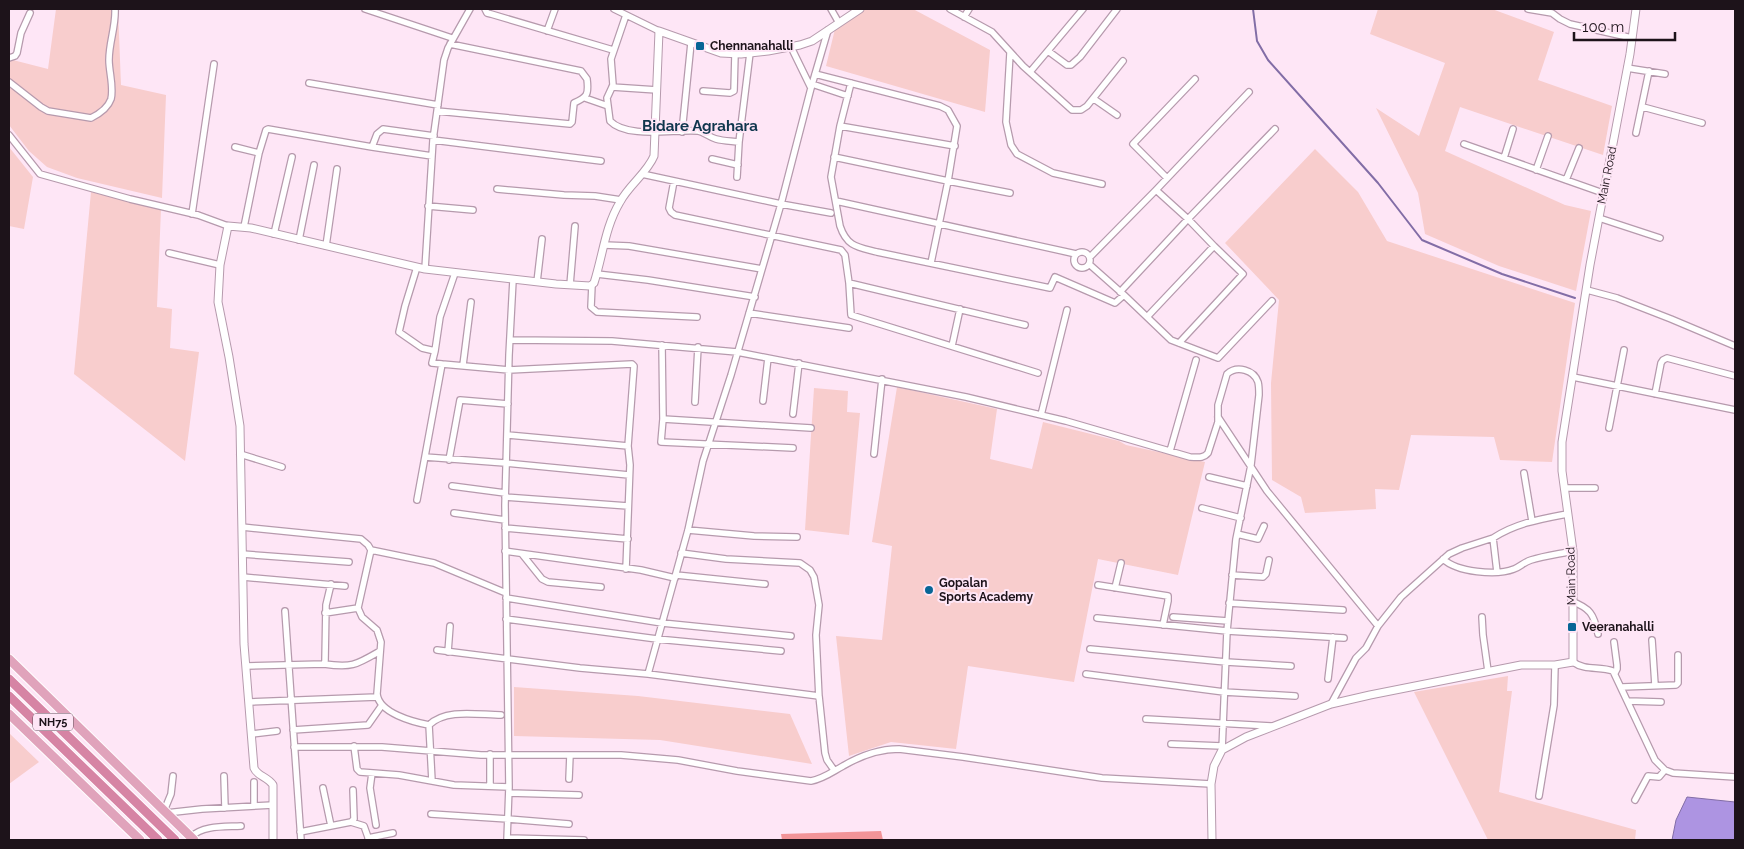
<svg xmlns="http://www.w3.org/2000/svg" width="1744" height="849" viewBox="0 0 1744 849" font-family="Raleway,sans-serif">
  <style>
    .green { fill: #f8cdcd }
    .forest { fill: #f29498 }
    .water { fill: #ad94e2; stroke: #826da6 }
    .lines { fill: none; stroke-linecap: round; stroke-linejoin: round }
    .stream { stroke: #826da6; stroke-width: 2 }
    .minor-casing { stroke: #b69aad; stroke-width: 8 }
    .tertiary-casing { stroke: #b69aad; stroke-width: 9 }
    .primary-casing { stroke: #fff; stroke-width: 11 }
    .trunk-casing { stroke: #fff; stroke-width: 11 }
    .minor { stroke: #fff; stroke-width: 5.5 }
    .tertiary { stroke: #fff; stroke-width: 7 }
    .primary { stroke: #e0a3bb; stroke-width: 9 }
    .trunk { stroke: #d684a4; stroke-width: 9 }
    .poi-dot { fill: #076696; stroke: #fee6f6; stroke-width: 2 }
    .labels { text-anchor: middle; stroke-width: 4; stroke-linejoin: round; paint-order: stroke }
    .shield { fill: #fee6f6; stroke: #60525c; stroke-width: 1 }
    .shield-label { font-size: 11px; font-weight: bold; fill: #1d131a }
    .poi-label { font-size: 12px; font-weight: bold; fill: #1d131a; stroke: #fee6f6; text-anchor: start }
    .street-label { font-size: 12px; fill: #1d131a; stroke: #fee6f6 }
    .quarter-label { font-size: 15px; font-weight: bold; fill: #0f364d; stroke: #fee6f6 }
  </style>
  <rect width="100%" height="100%" fill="#fee6f6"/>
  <path class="green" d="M56,9H118L121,85L166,95L162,198L77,178L47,167L29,151L9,125V59L48,69Z
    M863,9H913L990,50L985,112L826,66L835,29Z
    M1378,9H1492L1554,32L1538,80L1612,106L1603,155L1460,107L1445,151L1565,205L1591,211L1576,291L1499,266L1425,234L1418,193L1376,108L1419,136L1445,63L1370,34Z
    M9,147L33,177L24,229L9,226Z
    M1315,149L1358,192L1387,241L1575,303L1552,462L1500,460L1494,437L1411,435L1399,490L1375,489L1376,509L1305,513L1301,497L1272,480L1271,383L1279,300L1225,243Z
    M91,192L161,209L157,307L172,309L170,348L199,352L185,461L74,374Z
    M897,387L997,409L990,459L1032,469L1043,422L1119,441L1126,445L1205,462L1178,575L1098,559L1074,682L968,666L956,749L891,742L849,756L836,636L882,640L892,546L872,542Z
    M814,388L848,391L847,412L860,413L849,535L805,530Z
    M1508,676L1507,691H1512L1499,792L1636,830L1635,840H1488L1414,692Z
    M514,687L638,696L790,714L812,764L660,740L514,736Z
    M9,733L39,762L9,784Z"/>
  <path class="forest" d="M881,831L883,840H782L781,834Z"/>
  <path class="water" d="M1687,797L1735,802V840H1672L1676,820Z"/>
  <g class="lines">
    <path class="stream" d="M1253,9L1257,41L1268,60L1378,183L1422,240L1502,274L1575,298"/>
    <g class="minor-casing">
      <path id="minor" d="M365,9L452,38
        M485,9L487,13L491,14L613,50
        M614,9L659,31
        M831,9L839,23
        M950,9L992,32L1023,66L1072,110H1081L1087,106L1123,61
        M1528,9L1552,13L1560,19L1570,24L1632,38
        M626,15L611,59L613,85L607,98L610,121C627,139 675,129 698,131C704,132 709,137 716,139C723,141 731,141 739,142L737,177
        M964,17L969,9
        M828,30L811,88L781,204L831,213
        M547,31L555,9
        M791,47L811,88
        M1048,51L1067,65H1071L1080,57L1117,9
        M1010,53L1006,122L1011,145L1017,154L1053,173L1102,184
        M9,58L15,56L17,53L21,33L30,13
        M1627,68L1665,74
        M1030,72L1083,9
        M815,74L940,106L948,110L957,126L948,181L1010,193
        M9,82L41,107L48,111L91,118C99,114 108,108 111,99C114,87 109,72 109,60C109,42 116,26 115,9
        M309,83L438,105
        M851,83L840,126L831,177L840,226C847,247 858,247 877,252L1050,288L1055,277L1115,303L1124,295
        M812,84L848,96
        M612,87L657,90
        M703,91L730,93L734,91L735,54
        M585,98L608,106
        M1094,99L1117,115
        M1643,107L1702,123
        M437,111L570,124L572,122L574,103C587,97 589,95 587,79L581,71L450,44
        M840,126L955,146
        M682,132L691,43
        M1636,133L1649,71
        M9,135L40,174L130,199L198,215L228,226
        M433,140L601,161
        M739,142L750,53
        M1464,144L1603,193
        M235,147L259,153
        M372,147L377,134L383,129L434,136
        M834,157L948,181L931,263
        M1504,158L1513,129
        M712,159L738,165
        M1536,170L1548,136
        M642,174L781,204L731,375L703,461L688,530L648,674
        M1167,178L1133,144L1195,79
        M1566,180L1579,148
        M674,181L669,208L671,212L675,215L841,250L845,255L849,283L1025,325
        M497,189L564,195L595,196L621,200
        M836,201L1076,254
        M428,206L473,210
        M192,214L214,64
        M1599,218L1660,238
        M244,227L259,153L266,130L268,129L372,147L432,156
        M274,234L292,157
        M299,240L314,165
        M604,245L629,246L762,269
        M326,246L337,169
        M1214,246L1188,219L1275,129
        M1074 260a8 8 0 1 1 16 0a8 8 0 1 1-16 0Z
        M169,253L220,265
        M1090,257L1156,190L1249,92
        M1089,264L1124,295L1171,340L1218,358L1272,301
        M417,267L405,306L399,332L422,348L435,351L432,363L442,364
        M425,269L433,140L444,60L448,48L470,9
        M597,274L648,280L755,297
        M537,282L542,239
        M849,283L851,315L1038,373
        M570,285L575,226
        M592,285L591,307L597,312L697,317
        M1587,290L1617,298L1671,319L1735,346
        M1120,292L1188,219L1156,190
        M749,313L849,328
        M1147,317L1214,246L1243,274L1179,343
        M510,340L612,341L737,352L966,397L1066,421L1190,457C1197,457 1203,459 1208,453L1218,422V405L1227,374C1237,365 1254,370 1258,382C1259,386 1259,391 1259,395L1251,465L1236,539L1227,631L1222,750
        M662,345L663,419L661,442L793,448
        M952,346L960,309
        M435,351L440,317L455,273
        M463,365L471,302
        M1573,377L1735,410
        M1655,394L1661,363L1663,360L1667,358L1735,376
        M763,401L768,358
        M695,402L698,347
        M793,414L799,363
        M1041,415L1067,310
        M1218,417L1267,491L1378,626
        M663,419L811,428
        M1609,428L1624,350
        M507,435L628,446
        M1170,451L1196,360
        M240,454L282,467
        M874,454L882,379
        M425,457L505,463L629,475
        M449,460L460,400L508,404
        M1524,473L1532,521
        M1209,477L1247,486
        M452,486L505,493
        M1564,488H1595
        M505,497L628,506
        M417,500L442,364L509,370L632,364L634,366L628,446L630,465L626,569
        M1202,508L1241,518
        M454,513L505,520
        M242,527L361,539L368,545L371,550L434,563L506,593
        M505,528L628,539
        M688,530L754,536L797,537
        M1237,534L1258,539L1264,526
        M371,550L358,608L362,617L377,630L381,642L377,694C379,713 413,722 429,725
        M505,551L641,570L675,578
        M681,553L726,559L800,563L810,570L814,577L819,605L816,635L819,698
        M242,554L349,562
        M522,554L542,579L548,582L601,587
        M1443,559C1457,572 1496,576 1514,569C1520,567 1524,562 1531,560C1544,556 1559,554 1573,551
        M1497,572L1493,538C1516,523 1541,519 1567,514
        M676,575L765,584
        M1232,575L1263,577L1266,574L1269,560
        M243,577L345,586
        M1098,585L1168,596V601L1163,625
        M1115,588L1121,563
        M506,598L662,623L791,636
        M1571,601C1590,608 1594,614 1598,634
        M1229,603L1343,610
        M285,611L301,840
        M325,613L358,608
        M1173,617L1228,621
        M1482,617L1483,635L1488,671
        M1097,618L1227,631L1344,638
        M506,619L657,639L781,651
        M1652,640L1655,685
        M1614,642L1617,665V669L1615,673
        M1090,649L1226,662L1291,666
        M437,650L580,668L648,674L819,696L825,753L827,760L834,770
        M448,652L450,626
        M1573,662C1585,671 1600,666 1613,671L1655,760L1665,770L1673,773L1735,777
        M324,664C352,668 356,665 380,651
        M246,666L324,664L325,661L326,605L331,584
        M1086,674L1224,692L1295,696
        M1328,679L1333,637
        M1622,687L1676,685L1678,683V655
        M1628,701L1661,702
        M249,702L377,697
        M1331,704L1356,658L1366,648L1378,626L1401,597L1449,554L1462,548L1493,538
        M1146,719L1271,726
        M293,730L368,725L382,705
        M251,734L277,731
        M1171,744L1222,746
        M354,746L357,769L360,772L399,775L454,785L509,787
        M294,747H382L481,755H621L678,760L737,771L811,781C823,779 832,772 843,766C860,756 879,749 899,749L963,757L1102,778L1211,784
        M490,754V786
        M372,773L370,788L376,825
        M224,776L225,808
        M569,779L570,755
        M432,781L429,725C446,708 479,715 501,715
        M254,782V806
        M323,788L331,826
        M509,793L579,795
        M1539,796L1554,705L1555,665
        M1635,800L1648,776L1659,777L1665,770
        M164,811L171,794L173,776
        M166,813L202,809L273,805
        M431,814L508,819L569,824
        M351,822L354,819L353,790
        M300,832L351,822L364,826L369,840
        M191,837C203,825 225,827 241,826
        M368,838L393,833
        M508,838L584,840
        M507,840L509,787L505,505L509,355L513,280"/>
    </g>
    <g class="tertiary-casing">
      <path id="tertiary" d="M273,840V785C268,777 257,776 254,768L244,644L240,426L229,357L218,302L220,265L228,226L251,228L425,269L556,284L590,286L594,283C603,255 605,227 620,202C629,185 647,173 654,156L659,31L721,53L741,54L768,51L800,45L812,41L860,9
        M1212,840L1211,784L1214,766L1222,750L1246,737L1331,704L1370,695L1521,665H1555L1573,662V551L1562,471V442L1590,265L1630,54L1636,9"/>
    </g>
    <g class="primary-casing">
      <path id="primary" d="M9,659L194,840
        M9,714L140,840"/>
    </g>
    <g class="trunk-casing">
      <path id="trunk" d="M9,679L175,840
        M9,696L158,840"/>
    </g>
    <use href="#minor" class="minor"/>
    <use href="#tertiary" class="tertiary"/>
    <use href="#primary" class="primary"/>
    <use href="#trunk" class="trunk"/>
  </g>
  <g class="poi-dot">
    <rect x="695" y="41" width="10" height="10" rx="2.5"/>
    <circle cx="929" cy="590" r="5"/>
    <rect x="1567" y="622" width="10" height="10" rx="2.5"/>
  </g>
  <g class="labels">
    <rect class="shield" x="33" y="713.5" width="40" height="17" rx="4"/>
    <g class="shield-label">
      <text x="53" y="726">NH75</text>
    </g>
    <g class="poi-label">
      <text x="710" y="50">Chennanahalli</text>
      <text x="939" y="587">Gopalan<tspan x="939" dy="14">Sports Academy</tspan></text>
      <text x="1582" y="631">Veeranahalli</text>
    </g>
    <g class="street-label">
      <text transform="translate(1607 175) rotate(-79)" y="4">Main Road</text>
      <text transform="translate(1571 576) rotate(-91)" y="4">Main Road</text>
    </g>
    <g class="quarter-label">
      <text x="700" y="131">Bidare Agrahara</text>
    </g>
  </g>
  <rect width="1744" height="849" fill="none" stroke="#1d131a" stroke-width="20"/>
  <path d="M1574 32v8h101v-8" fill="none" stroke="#1d131a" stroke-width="2.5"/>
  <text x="1582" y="32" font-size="15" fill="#1d131a" stroke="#fee6f6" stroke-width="4" paint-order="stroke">100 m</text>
</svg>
